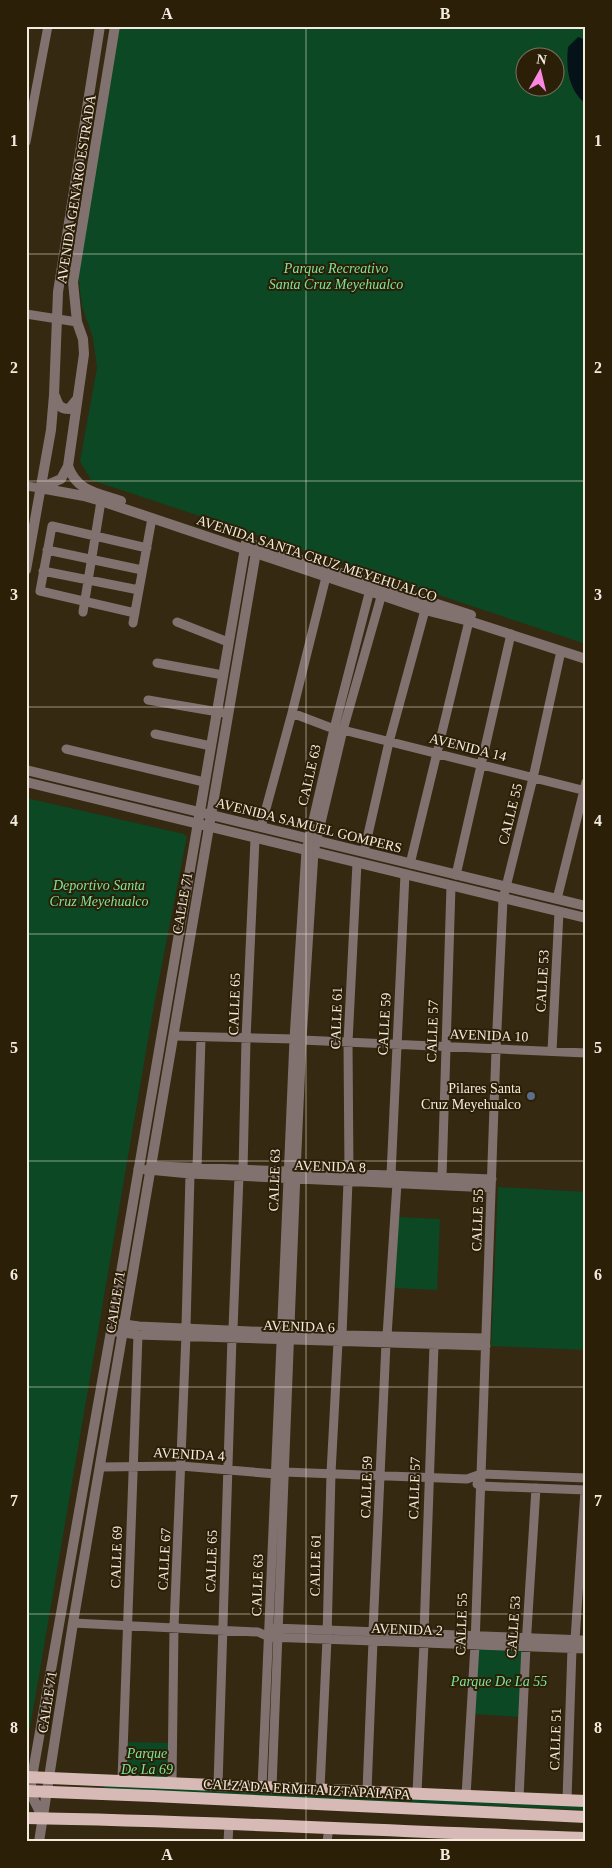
<svg xmlns="http://www.w3.org/2000/svg" width="612" height="1868" viewBox="0 0 612 1868" font-family="Georgia,serif">
  <style>
    .green { fill: #0b4823; fill-rule: evenodd }
    .water { fill: #051217 }
    .lines { fill: none; stroke-linecap: round; stroke-linejoin: round }
    .minor { stroke: #817270; stroke-width: 9 }
    .tertiary { stroke: #817270; stroke-width: 10 }
    .primary { stroke: #d7bab5; stroke-width: 12 }
    .grid { fill: none; stroke: #f3ebdd; stroke-width: 1; stroke-opacity: 0.55 }
    .service-dot { fill: #5c6f8a; stroke: #2b1f08; stroke-width: 2 }
    .labels { text-anchor: middle; stroke-width: 4; stroke-linejoin: round; paint-order: stroke }
    .street-label { font-size: 14px; fill: #f3ebdd; stroke: #2b1f08 }
    .park-label { font-size: 14px; font-style: italic; fill: #7de499; stroke: #2b1f08 }
    .poi-label { font-size: 14px; fill: #f3ebdd; stroke: #2b1f08; text-anchor: end }
    .neatline { fill: none; stroke: #f3ebdd; stroke-width: 2 }
    .grid-label { font-size: 16px; text-anchor: middle; font-weight: bold; fill: #f3ebdd }
  </style>
  <rect width="100%" height="100%" fill="#352912"/>
  <path class="green" d="M119,26H586V644L91,480L80,461L97,368L93,338L82,306L78,274ZM524,58H554V88H524Z
    M26,798L184,834V835L187,836L154,1005L26,1751Z
    M498,1187L586,1192V1350L491,1346Z
    M398,1217L440,1219L437,1290L395,1288Z
    M476,1647L524,1649L521,1717L473,1714Z
    M124,1742L171,1743L170,1781L124,1777Z
    M103,1784L586,1805V1810L104,1790Z"/>
  <path class="water" d="M578,37L586,40V104C568,90 566,68 568,47Z"/>
  <g class="lines">
    <path class="minor" d="M26,142L48,26
      M26,314L77,322
      M26,486L40,488
      M47,550L142,570
      M43,571L139,590
      M83,612L101,501
      M135,613L40,591L52,526L147,548
      M177,622L228,642
      M133,623L152,518
      M157,663L223,675
      M148,700L224,713
      M292,713L334,729
      M343,730L586,791
      M155,734L211,746
      M66,749L204,782
      M261,827L292,713L326,577
      M364,852L389,742L425,610
      M410,864L469,621
      M456,875L511,634
      M557,899L586,782
      M174,1036L294,1039
      M302,1040L586,1053
      M552,1051L559,912
      M157,1166L492,1179
      M197,1168L201,1038
      M138,1169L190,1174L491,1188
      M243,1170L246,1039L255,839
      M349,1174L348,1042L357,863
      M391,1175L405,874
      M442,1177L451,886
      M117,1323L139,1326L342,1335L486,1338
      M186,1327L190,1174
      M233,1329L239,1176
      M116,1332L138,1335L486,1346
      M342,1335L348,1181
      M387,1336L397,1183
      M101,1467L181,1466L276,1474
      M284,1472L467,1479L481,1474L586,1478
      M477,1484L480,1486L586,1490
      M73,1623L258,1632L269,1637L586,1649
      M274,1628L586,1640
      M373,1631L386,1343
      M424,1633L434,1345
      M575,1640L585,1490
      M122,1780L138,1335
      M172,1783L174,1627L186,1335
      M218,1785L232,1337
      M262,1787L294,1039L306,851L334,729L371,586
      M272,1787L296,1172L302,1040L314,852L343,730L383,590
      M320,1789L327,1639L331,1473L338,1342
      M367,1791L373,1641
      M417,1793L424,1643
      M466,1796L475,1645L496,1050L503,899L533,778L561,651
      M519,1798L526,1646L536,1488
      M567,1800L572,1648
      M228,1842L229,1824
      M327,1842L329,1827"/>
    <path class="tertiary" d="M55,396C58,404 59,409 69,409L77,399
      M68,466C77,492 98,493 121,501
      M40,488L84,496L101,501L381,595L425,610L469,621L586,659
      M40,488L61,479L68,466L84,354L83,339L77,322L73,282L115,26
      M251,544L471,615
      M26,570L51,430L54,395L58,292L100,26
      M26,770L586,906
      M26,782L586,918
      M43,1818L30,1792L32,1777L111,1331L246,542
      M39,1842L73,1623L257,546"/>
    <path class="primary" d="M26,1777L586,1801
      M26,1791L153,1796L586,1817
      M26,1818C213,1821 399,1832 586,1838"/>
  </g>
  <path class="grid" d="M306,26V1842M26,254H586M26,481H586M26,707H586M26,934H586M26,1161H586M26,1387H586M26,1614H586"/>
  <circle class="service-dot" cx="531" cy="1096" r="5"/>
  <g class="labels">
    <g class="street-label">
      <text transform="translate(76 189) rotate(-81)" y="5">AVENIDA GENARO ESTRADA</text>
      <text transform="translate(317 558) rotate(18)" y="5">AVENIDA SANTA CRUZ MEYEHUALCO</text>
      <text transform="translate(468 747) rotate(14)" y="5">AVENIDA 14</text>
      <text transform="translate(309 775) rotate(-77)" y="5">CALLE 63</text>
      <text transform="translate(510 814) rotate(-76)" y="5">CALLE 55</text>
      <text transform="translate(309 825) rotate(14)" y="5">AVENIDA SAMUEL GOMPERS</text>
      <text transform="translate(182 903) rotate(-80)" y="5">CALLE 71</text>
      <text transform="translate(542 981) rotate(-87)" y="5">CALLE 53</text>
      <text transform="translate(234 1004) rotate(-88)" y="5">CALLE 65</text>
      <text transform="translate(336 1018) rotate(-88)" y="5">CALLE 61</text>
      <text transform="translate(384 1024) rotate(-87)" y="5">CALLE 59</text>
      <text transform="translate(432 1031) rotate(-88)" y="5">CALLE 57</text>
      <text transform="translate(489 1035) rotate(2)" y="5">AVENIDA 10</text>
      <text transform="translate(330 1166) rotate(2)" y="5">AVENIDA 8</text>
      <text transform="translate(274 1180) rotate(-88)" y="5">CALLE 63</text>
      <text transform="translate(477 1220) rotate(-88)" y="5">CALLE 55</text>
      <text transform="translate(115 1302) rotate(-81)" y="5">CALLE 71</text>
      <text transform="translate(299 1326) rotate(2)" y="5">AVENIDA 6</text>
      <text transform="translate(189 1454) rotate(3)" y="5">AVENIDA 4</text>
      <text transform="translate(366 1487) rotate(-88)" y="5">CALLE 59</text>
      <text transform="translate(414 1488) rotate(-88)" y="5">CALLE 57</text>
      <text transform="translate(116 1557) rotate(-88)" y="5">CALLE 69</text>
      <text transform="translate(164 1559) rotate(-87)" y="5">CALLE 67</text>
      <text transform="translate(211 1561) rotate(-88)" y="5">CALLE 65</text>
      <text transform="translate(315 1565) rotate(-89)" y="5">CALLE 61</text>
      <text transform="translate(257 1585) rotate(-88)" y="5">CALLE 63</text>
      <text transform="translate(461 1624) rotate(-88)" y="5">CALLE 55</text>
      <text transform="translate(513 1627) rotate(-86)" y="5">CALLE 53</text>
      <text transform="translate(407 1629) rotate(2)" y="5">AVENIDA 2</text>
      <text transform="translate(47 1702) rotate(-81)" y="5">CALLE 71</text>
      <text transform="translate(555 1739) rotate(-88)" y="5">CALLE 51</text>
      <text transform="translate(307 1789) rotate(3)" y="5">CALZADA ERMITA IZTAPALAPA</text>
    </g>
    <g class="park-label">
      <text x="336" y="273">Parque Recreativo<tspan x="336" dy="16">Santa Cruz Meyehualco</tspan></text>
      <text x="99" y="890">Deportivo Santa<tspan x="99" dy="16">Cruz Meyehualco</tspan></text>
      <text x="499" y="1686">Parque De La 55</text>
      <text x="147" y="1758">Parque<tspan x="147" dy="16">De La 69</tspan></text>
    </g>
    <g class="poi-label">
      <text x="521" y="1093">Pilares Santa<tspan x="521" dy="16">Cruz Meyehualco</tspan></text>
    </g>
  </g>
  <rect width="612" height="1868" fill="none" stroke="#2b1f08" stroke-width="55"/>
  <g transform="translate(540 72) rotate(8)"><circle r="24" fill="#2b1f08" stroke="#7b715d"/>
  <path d="M0-4L9 19L0 12L-9 19Z" fill="#fd86e2"/>
  <text y="-8" font-size="14" font-weight="bold" text-anchor="middle" fill="#f3ebdd">N</text>
  </g>
  <rect x="28" y="28" width="556" height="1812" class="neatline"/>
  <g class="grid-label">
    <text x="167" y="19">A</text>
    <text x="445" y="19">B</text>
    <text x="14" y="146">1</text>
    <text x="598" y="146">1</text>
    <text x="14" y="373">2</text>
    <text x="598" y="373">2</text>
    <text x="14" y="600">3</text>
    <text x="598" y="600">3</text>
    <text x="14" y="826">4</text>
    <text x="598" y="826">4</text>
    <text x="14" y="1053">5</text>
    <text x="598" y="1053">5</text>
    <text x="14" y="1280">6</text>
    <text x="598" y="1280">6</text>
    <text x="14" y="1506">7</text>
    <text x="598" y="1506">7</text>
    <text x="14" y="1733">8</text>
    <text x="598" y="1733">8</text>
    <text x="167" y="1860">A</text>
    <text x="445" y="1860">B</text>
  </g>
</svg>
